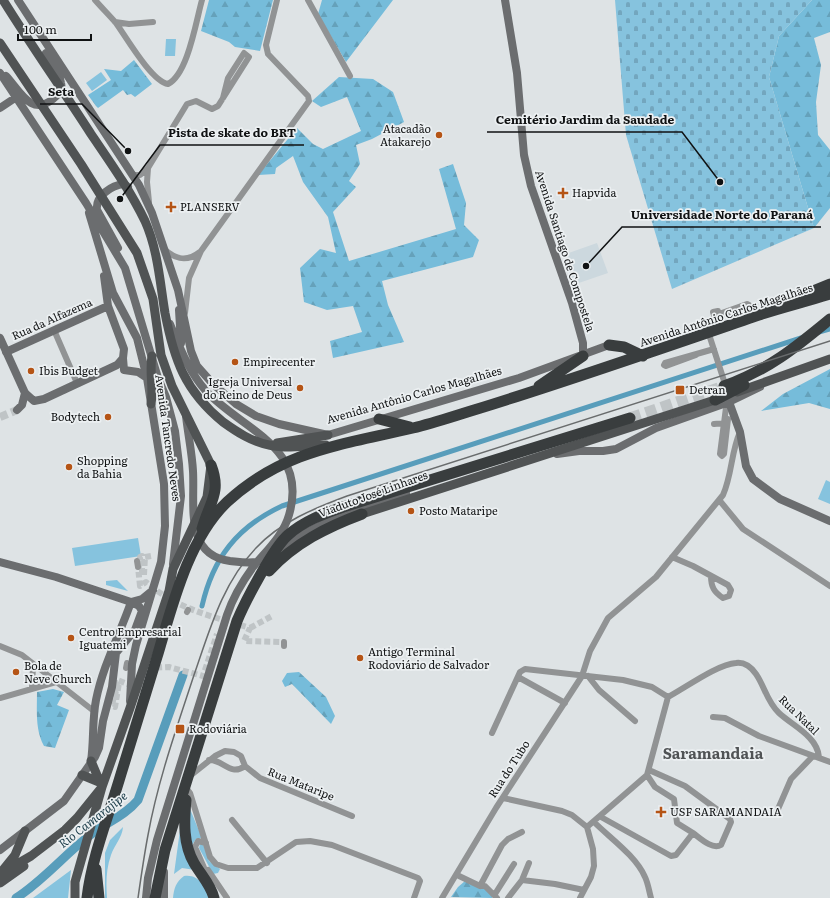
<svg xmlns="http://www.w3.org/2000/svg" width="830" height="898" viewBox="0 0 830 898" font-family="Literata,serif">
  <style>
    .built { fill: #ccd8de }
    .green { fill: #86c3de }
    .forest { fill: url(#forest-firs) }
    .cemetery { fill: url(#cemetery-stones) }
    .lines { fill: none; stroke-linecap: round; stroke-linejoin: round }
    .canal { stroke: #589dbb; stroke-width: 5 }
    .river { stroke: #589dbb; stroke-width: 9 }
    .street-tunnel { stroke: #bfc4c6; stroke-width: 6; stroke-dasharray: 6 3; stroke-linecap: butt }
    .secondary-tunnel { stroke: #bfc4c6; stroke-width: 8; stroke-dasharray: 8 4; stroke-linecap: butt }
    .highway-tunnel { stroke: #bfc4c6; stroke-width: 11; stroke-dasharray: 11 5.5; stroke-linecap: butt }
    .street { stroke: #919394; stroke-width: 6 }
    .secondary { stroke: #6b6d6f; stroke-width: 8 }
    .primary { stroke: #505354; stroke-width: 9 }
    .highway { stroke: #393d3e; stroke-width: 11 }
    .rail { stroke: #696c6d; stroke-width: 1.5 }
    .poi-dot { fill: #b55415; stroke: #ecf0f2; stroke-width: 1.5 }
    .labels { text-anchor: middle; stroke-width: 3.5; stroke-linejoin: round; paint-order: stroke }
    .poi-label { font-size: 11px; fill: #101213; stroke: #ecf0f2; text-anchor: start }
    .street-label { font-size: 11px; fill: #101213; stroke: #ecf0f2 }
    .water-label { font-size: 12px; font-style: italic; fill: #1b3c49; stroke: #ecf0f2 }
    .district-label { font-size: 15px; font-weight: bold; fill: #505355; stroke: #ecf0f2 }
    .leader { fill: none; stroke: #101213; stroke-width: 1.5 }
    .callout-dot { fill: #101213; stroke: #ecf0f2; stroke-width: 1.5 }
    .callout-label { font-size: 12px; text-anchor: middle; font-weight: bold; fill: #101213; stroke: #ecf0f2; stroke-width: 3.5; stroke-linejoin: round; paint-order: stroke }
  </style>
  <defs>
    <pattern id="forest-firs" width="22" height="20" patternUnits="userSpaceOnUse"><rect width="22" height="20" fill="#76bcda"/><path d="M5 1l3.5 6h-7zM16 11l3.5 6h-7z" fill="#65a1ba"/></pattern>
    <pattern id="cemetery-stones" width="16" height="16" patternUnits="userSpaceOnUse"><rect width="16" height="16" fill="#86c3de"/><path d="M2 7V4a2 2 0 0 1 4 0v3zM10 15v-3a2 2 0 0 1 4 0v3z" fill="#73a6be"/></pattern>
  </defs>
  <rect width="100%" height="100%" fill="#dee3e5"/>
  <path class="built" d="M597,243L608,273L573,285L563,255Z"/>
  <path class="green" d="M166,39H176L175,56H165Z
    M101,72L107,80L92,91L86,83Z
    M826,480L830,482V504L818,499Z
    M138,538L141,556L75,566L72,548Z
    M117,580L128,591L106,585V581Z
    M190,809L202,838L196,839L192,845L188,826Z
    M123,827C122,838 115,844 111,855C106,869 106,883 107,898H105V853L110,840Z
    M180,830L195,870L182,868L174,874Z
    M200,844H203L209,861L220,869L218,873L213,874L199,848Z
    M71,870L68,898H33Z
    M184,876C199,874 204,886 210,898H173C174,888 176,882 184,876Z"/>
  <path class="forest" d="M209,0H273L260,51L235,47L229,42L201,31Z
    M322,0H393L346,62L318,14Z
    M812,0H830V32L814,38L821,65L816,102L818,135L830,150V208L814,228L769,77L779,36Z
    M134,60L152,84L135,97L131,94L127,95L123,90L98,108L96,106L88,95L111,80L104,69L121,71Z
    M339,77L373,79L393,92L404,122L372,139L356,145L360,164L349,181L356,187L333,212L349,261L456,229L439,169L453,164L466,203L464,225L479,240L473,257L382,281L388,305L404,342L333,358L330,341L362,332L353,306L327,310L304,302L300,268L320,249L336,253L328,217L303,182L293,156L276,168L275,174L258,175L297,128L313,144L323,149L361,131L347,97L321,107L312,101Z
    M830,369V409L809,403L761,411L783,394Z
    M299,672L326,697L335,716L331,724L292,684L285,687L282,681L287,673Z
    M53,689L64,692L57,705L69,710L55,748L44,746C35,730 37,710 37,692Z
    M465,881L485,887L492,894V898L451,897L458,887Z"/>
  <path class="cemetery" d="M615,0H812L779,36L769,77L814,228L672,289L626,135Z"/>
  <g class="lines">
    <path class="canal" d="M819,332L830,329
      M202,606C213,558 237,527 282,506L801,338"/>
    <path class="river" d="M16,898C43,881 64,855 89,836C105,823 125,816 138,800L183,675"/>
    <path class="street-tunnel" d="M151,556L145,557L144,575H142V556L140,557L139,567H138L140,586L146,582C177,609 211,616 250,628L244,641L284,642
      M250,628L272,616
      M202,679L217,634
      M115,697L117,683H119L115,707L112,706L117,680L141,689L148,668L169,667L203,676"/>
    <path class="secondary-tunnel" d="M0,417L17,410"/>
    <path class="highway-tunnel" d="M630,418L724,386"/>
    <path class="street" d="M95,0C102,8 109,15 116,23C126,37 152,82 168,84C188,74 196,21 202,0
      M308,0L350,76
      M115,22L129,24L153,22
      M148,168L147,182L149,202
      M132,175H140L148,168L187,104L196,101L212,109L218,106L249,57L244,53L228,78L223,98
      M164,249C176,260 187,262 200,252
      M718,311L713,312L715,318L705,322L726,387
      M185,313L189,278L201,251L309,101L308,96L268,54L266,45L277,0
      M715,318L749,305L747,304L719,314
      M54,330L77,383
      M696,355L666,366L664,365L665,363L714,349
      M727,400L720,454L722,456L724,454L728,419
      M714,424L725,423
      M720,501L743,529L830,586
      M672,557L693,566L728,585L731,590L729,596L723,598C714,592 711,587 711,576
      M137,561L138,567
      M187,612L188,610
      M284,642V646
      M0,646L22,655L95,712
      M126,668L127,663
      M588,676L599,690L635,721
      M518,677L565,703
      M32,688L33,665
      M668,697C685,688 718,664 736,663C744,662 751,667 756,674C765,687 767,702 779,713C793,726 817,736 819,757
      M0,698L56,682
      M713,717L725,718L759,736L830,762
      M492,733L520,672L525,669L623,680L652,687L668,697
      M209,760C223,759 230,777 245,766
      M647,775L655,787L674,799L677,823L693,833
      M190,776L215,756L225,751L234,752L241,756L245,766L260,778L352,816
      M187,789L190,793L210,857L216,864L228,868H257L296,842L310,841L332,845L418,878L420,881L414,898
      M503,798L562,811L572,815L587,827L593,849L594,866L591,877L580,898
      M778,809L791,779L813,756
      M601,817L671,856L676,855L693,833C700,838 712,850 721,845L731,822L730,819L685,786L649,770
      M232,820L267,863
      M594,822C610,838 636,856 645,877C648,883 649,891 651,898
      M587,827L647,775L668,697
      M206,843L198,841L195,847L208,877
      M208,870L227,898
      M457,875L480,886H485L497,898
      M522,880L555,884L584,890
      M480,886L502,845L508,839L522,832
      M495,894L514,864
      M442,898L496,808L582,676L590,651L608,618L656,577L723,495C732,475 731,452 740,432
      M508,898L522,880L529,863"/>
    <path class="secondary" d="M18,0L139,185L152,213L178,290L191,351L197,366L213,384L236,404L256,416L279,424L328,435L519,378L609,345
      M505,0L517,73L524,155L531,186L572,303L583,343V356
      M0,73L86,203L125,268L158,378L166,397L175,431L179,464L181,496L173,564
      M6,76C20,91 31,117 53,99C58,95 63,90 61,83C60,73 51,62 46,53
      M0,108L15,98
      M89,213L113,293L137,338L147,378L164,484L165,526L161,562L136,645L132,664L130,701
      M118,248L97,210C95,196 112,185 124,184L128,187
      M179,310L181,343
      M0,338L25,393L34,401L44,399L117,365L123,358L124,349L108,306L104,276
      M6,352L108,306
      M123,358L124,370L138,372L147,378
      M729,402L740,432L746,466L753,479L780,499L830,521
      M17,410L22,405L25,393
      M186,416C188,434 192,453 193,471C195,505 184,555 230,561C240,562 251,564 261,561
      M557,454L579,451H603L616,449L656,428L729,402L760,387
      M280,549C318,521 363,508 406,493
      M0,562L56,577L131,602L139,606L142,611L135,630L116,653L112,687L103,721L99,748L95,757L64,801L0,850
      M131,602L142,599L153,590
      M91,761C94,741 92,720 96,700C103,665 120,634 131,602
      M146,898L148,878L157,840L227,615C233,597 242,582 253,567C266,551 283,536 289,515C309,446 242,430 206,391C189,372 180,348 170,324
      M164,898V872"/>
    <path class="primary" d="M3,0C31,45 62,89 91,134C110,162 130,190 145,221C158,250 160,283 165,313C174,360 185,391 223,422C237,432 252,442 269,445C287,449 307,446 326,445
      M0,43L81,164L137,253L153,299L161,355L172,386L211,465L207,497L173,569L169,591L130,708L102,787L77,818L65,830L31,856L0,874
      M737,392L830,359
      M151,404C154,388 149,373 152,356
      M277,443L328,435
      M362,514L721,398
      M82,775L99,782
      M3,870L15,855L25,831
      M0,883L24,866
      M75,898V882L102,787L91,761"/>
    <path class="highway" d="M786,302L830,284
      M609,345L624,347L643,356
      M539,386L583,356
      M724,386C768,370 795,348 830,319
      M715,400L744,385
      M379,419L410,427
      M202,529C209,503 222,493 211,465
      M269,571C295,543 327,527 362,514
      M186,800C184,821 183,844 194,863C201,875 211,885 214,898
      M96,869L99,898
      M87,898C92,856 109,815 121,774C133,735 145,696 157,657C172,607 188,539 227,502C283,450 342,445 413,428C433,423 454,416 474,410C568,381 660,349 753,317C779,308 805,302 830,294
      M155,898L165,850L237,621C245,602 273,548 288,535C304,521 323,514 343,507L630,418"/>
    <path class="rail" d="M138,898C141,877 144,856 148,835C158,780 177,727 194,675C210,629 222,584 256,548C280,522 315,508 347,496L830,341"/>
  </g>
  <g class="poi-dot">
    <circle cx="439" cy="135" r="4"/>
    <path d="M561 187h4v4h4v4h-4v4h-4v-4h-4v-4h4z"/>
    <path d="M169 201h4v4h4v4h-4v4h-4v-4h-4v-4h4z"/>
    <circle cx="235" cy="362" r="4"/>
    <circle cx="31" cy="371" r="4"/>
    <circle cx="300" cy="388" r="4"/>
    <rect x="675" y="385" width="10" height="10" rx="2"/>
    <circle cx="108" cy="417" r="4"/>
    <circle cx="69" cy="467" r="4"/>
    <circle cx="411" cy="511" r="4"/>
    <circle cx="71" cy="638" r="4"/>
    <circle cx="360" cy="658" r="4"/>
    <circle cx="16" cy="672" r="4"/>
    <rect x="175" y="724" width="10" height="10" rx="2"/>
    <path d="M659 806h4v4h4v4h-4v4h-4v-4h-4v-4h4z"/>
  </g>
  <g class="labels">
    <g class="poi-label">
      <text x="431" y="133" text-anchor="end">Atacadão<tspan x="431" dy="13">Atakarejo</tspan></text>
      <text x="572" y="197">Hapvida</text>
      <text x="180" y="211">PLANSERV</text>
      <text x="243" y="366">Empirecenter</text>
      <text x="39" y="375">Ibis Budget</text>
      <text x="292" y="386" text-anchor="end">Igreja Universal<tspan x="292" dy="13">do Reino de Deus</tspan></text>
      <text x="689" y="394">Detran</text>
      <text x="100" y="421" text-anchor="end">Bodytech</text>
      <text x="77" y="465">Shopping<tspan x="77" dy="13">da Bahia</tspan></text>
      <text x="419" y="515">Posto Mataripe</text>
      <text x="79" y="636">Centro Empresarial<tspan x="79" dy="13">Iguatemi</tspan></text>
      <text x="368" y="656">Antigo Terminal<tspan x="368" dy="13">Rodoviário de Salvador</tspan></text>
      <text x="24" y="670">Bola de<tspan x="24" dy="13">Neve Church</tspan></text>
      <text x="189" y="733">Rodoviária</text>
      <text x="670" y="816">USF SARAMANDAIA</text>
    </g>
    <g class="street-label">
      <text transform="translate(565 251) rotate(72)" y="4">Avenida Santiago de Compostela</text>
      <text transform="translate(726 315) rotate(-18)" y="4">Avenida Antônio Carlos Magalhães</text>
      <text transform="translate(52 319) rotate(-24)" y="4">Rua da Alfazema</text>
      <text transform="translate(414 395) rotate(-16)" y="4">Avenida Antônio Carlos Magalhães</text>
      <text transform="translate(168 438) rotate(82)" y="4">Avenida Tancredo Neves</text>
      <text transform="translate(373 494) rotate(-20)" y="4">Viaduto José Linhares</text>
      <text transform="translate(799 715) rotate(44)" y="4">Rua Natal</text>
      <text transform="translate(509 769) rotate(-57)" y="4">Rua do Tubo</text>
      <text transform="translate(301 784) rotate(22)" y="4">Rua Mataripe</text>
    </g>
    <g class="water-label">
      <text transform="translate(93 820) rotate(-38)" y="4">Rio Camarajipe</text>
    </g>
    <g class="district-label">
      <text x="713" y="759">Saramandaia</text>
    </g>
  </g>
  <path class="leader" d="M128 151L82 104H40M720 182L682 132H487M120 199L160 145H304M586 266L622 227H821"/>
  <g class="callout-dot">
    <circle cx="128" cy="151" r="4"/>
    <circle cx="720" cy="182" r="4"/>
    <circle cx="120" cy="199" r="4"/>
    <circle cx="586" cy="266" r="4"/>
  </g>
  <g class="callout-label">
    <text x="61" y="96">Seta</text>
    <text x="585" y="124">Cemitério Jardim da Saudade</text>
    <text x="232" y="137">Pista de skate do BRT</text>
    <text x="722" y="219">Universidade Norte do Paraná</text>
  </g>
  <path d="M18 34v6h73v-6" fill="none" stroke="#101213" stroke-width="2"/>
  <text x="24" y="34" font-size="12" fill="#101213" stroke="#ecf0f2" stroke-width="3" paint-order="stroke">100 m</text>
</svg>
